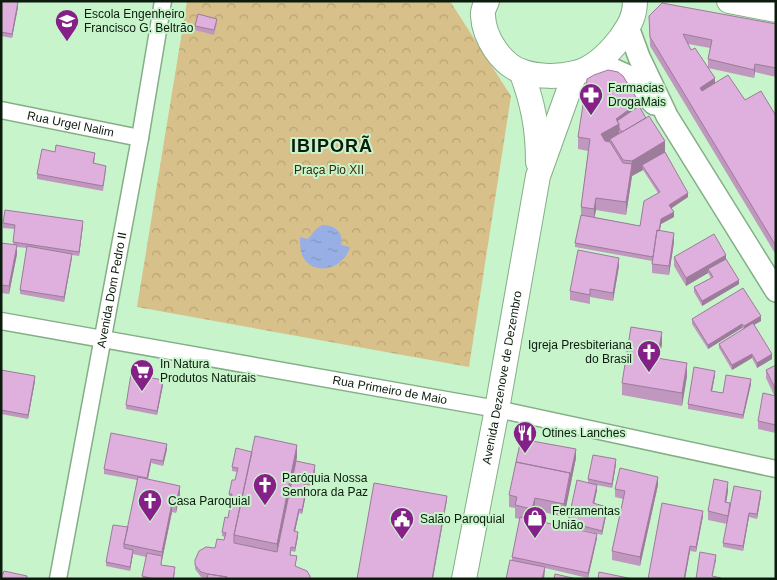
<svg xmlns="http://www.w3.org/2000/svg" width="777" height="580" viewBox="0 0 777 580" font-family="Helvetica,sans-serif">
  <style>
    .park { fill: url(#park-crowns) }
    .water { fill: url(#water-ripples) }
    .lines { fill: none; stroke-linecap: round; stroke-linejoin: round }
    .minor-casing { stroke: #85ae88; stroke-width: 19 }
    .tertiary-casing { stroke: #85ae88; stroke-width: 24 }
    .secondary-casing { stroke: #85ae88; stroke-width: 26 }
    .minor { stroke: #fff; stroke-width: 16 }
    .tertiary { stroke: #fff; stroke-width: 21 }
    .secondary { stroke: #fff; stroke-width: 24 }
    .wall { fill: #c097bf; fill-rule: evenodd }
    .shaded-wall { fill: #9c7b9b }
    .building { fill: #dfb0de; stroke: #9c7b9b }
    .labels { text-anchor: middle; stroke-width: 4; stroke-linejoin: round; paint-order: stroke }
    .poi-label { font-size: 12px; fill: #0b1b0c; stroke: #c8f4cb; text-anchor: start }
    .street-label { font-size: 12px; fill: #0b1b0c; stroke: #c8f4cb }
    .park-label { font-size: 12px; fill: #352a0e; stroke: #c8f4cb }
    .district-label { font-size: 18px; font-weight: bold; letter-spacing: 1px; fill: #0b1b0c; stroke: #c8f4cb }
  </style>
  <defs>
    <pattern id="park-crowns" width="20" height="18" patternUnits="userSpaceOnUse" patternTransform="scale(1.25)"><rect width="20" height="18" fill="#d8c08a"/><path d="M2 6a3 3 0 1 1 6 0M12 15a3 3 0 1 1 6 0" fill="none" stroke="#b8a476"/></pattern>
    <pattern id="water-ripples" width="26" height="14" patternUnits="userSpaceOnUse" patternTransform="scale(1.25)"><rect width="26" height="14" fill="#98afe6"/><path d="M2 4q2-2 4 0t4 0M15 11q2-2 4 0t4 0" fill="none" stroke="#8296c4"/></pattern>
  </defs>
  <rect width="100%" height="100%" fill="#c8f4cb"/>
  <path class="park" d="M187,1H450L511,96L469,367L137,307Z"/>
  <path class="water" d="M322,225C335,225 344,232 341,245L350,247C344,269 314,277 303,257C300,251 300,244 300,237L308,239L315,230Z"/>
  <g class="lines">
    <g class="minor-casing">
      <g id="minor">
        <path id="s1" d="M1,110L140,138"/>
        <path id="s2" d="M1,321L497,409L776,469"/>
        <path id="s3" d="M58,579L140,138L163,1"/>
      </g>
    </g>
    <g class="tertiary-casing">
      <path id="tertiary" d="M628,27L639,57L667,116L776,291
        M597,62L626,75L654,104"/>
    </g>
    <g class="secondary-casing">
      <g id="secondary">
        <path d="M487,1C485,6 482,11 483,16C484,37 501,65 523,72C539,77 559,77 575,73C594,69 609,53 620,39C629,26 635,17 635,1"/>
        <path d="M729,1L776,10"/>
        <path d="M521,71C533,103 538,129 538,162"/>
        <path id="s4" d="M464,579L497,409L538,176L575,73"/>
      </g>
    </g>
    <use href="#minor" class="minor"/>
    <use href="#tertiary" class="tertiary"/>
    <use href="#secondary" class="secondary"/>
  </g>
  <path class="wall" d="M1,1L18,7L12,38L1,36Z
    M649,16L776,24V77L755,72L754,78L708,68L715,83L745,100L776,116V255L650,46ZM688,44L710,48L708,59V67L691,50Z
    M217,23L214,35L195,30V26Z
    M639,106L665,152L688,197L671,208L674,217L661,224L660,231L674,242L669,275L652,273V261L575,247V243L581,215V207L588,151L578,149V137ZM643,170L658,193L640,226L594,217L596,210L626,215L632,176Z
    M55,152L95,157L94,164L106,170L103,191L37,179V174Z
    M3,223L83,225L79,256L72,255L64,302L20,294V290L27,248L17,247V254L9,294L1,293V243L13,245L15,229L3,228Z
    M674,257L726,259L739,284L702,306L694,292V287L711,278L708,273L686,286L674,266Z
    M619,266L613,301L590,297V304L570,300V291Z
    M692,319L761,321L754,325L772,359L757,368L752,358L732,370L719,348V344L743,329L742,328L708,349L692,324Z
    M662,344L659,359L687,376L682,406L622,395V383Z
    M776,365V433L758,429V421L774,395L766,378V370Z
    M1,370L35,381L28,419L1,414Z
    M715,375L712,391L723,393L751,384L743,419L688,409V404Z
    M163,385L157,415L126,409V405Z
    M167,449L163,466L151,463L148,479L180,494L176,513L172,512L161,565L175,572L174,579H142L146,557L133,554L130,571L106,566V562L128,527L137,480L104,474V469Z
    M252,452L297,457L296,461L315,470L312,486L305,485L303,494L305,499L302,514L299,513L295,531L298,536L295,552L291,551L290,555L297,560L208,578L201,577L195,569V560L215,548L224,540L225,537L222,536V532L228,518L232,499L229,498V494L235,480L237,472L232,471V467Z
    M576,458L564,517L535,510L532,520L597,538L588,578L545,568L544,579H506L512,560V557L520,519L515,518V508L509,507V495Z
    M616,464L612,488L597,485V490L594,504L607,511L602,535L568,526V522L588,483V479Z
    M658,485L640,566L612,560V551L623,499L615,497V489Z
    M728,491L726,502L730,503L761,496L757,519L749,517L743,551L723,547V543L727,524L708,520V511Z
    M703,516L696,552L690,551L685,579H648Z"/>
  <path class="shaded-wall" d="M18,2V7L12,38V34Z
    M755,64V72L754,78V70Z
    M715,78V87L700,96V88Z
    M639,102V115L619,128V137L610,139V141L601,146V134L616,119Z
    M665,141V156L642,165L643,170L632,176L626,215V202L632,161Z
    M688,193V197L669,210V205Z
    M596,198V210L594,221V209Z
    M674,212V217L661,224L658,239V235L661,219Z
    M83,221V225L79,256V252Z
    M674,233V242L669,275V266Z
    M17,245V254L9,294V286Z
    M72,254V258L64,302V297Z
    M726,255V263L708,269V273L686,286V278Z
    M619,258V266L613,301V293Z
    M739,280V284L702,306V301Z
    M761,316V321L744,330V326Z
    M742,324V328L708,349V345Z
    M662,332V344L657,370V358Z
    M752,354V358L732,370V365Z
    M772,354V359L757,368V363Z
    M687,363V376L682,406V393Z
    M715,371V375L711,396V391Z
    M35,376V381L28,419V415Z
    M751,379V384L743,419V415Z
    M163,380V385L157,415V411Z
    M167,444V449L163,466V461Z
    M297,445V457L277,556V544Z
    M576,449V458L564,517V504Z
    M151,459V463L147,483V478Z
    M616,459V464L612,488V484Z
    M315,465V470L312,486V482Z
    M658,477V485L640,566V557Z
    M728,482V491L725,510V502Z
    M597,485V490L593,508V503Z
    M180,486V494L176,513V504Z
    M761,491V496L757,519V514Z
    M305,495V499L302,514V510Z
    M447,496V500L433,579H432Z
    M535,498V510L532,522V509Z
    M172,503V512L162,560V552Z
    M607,507V511L602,535V531Z
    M299,509V513L294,536V531Z
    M703,511V516L696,552V547Z
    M749,513V517L743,551V546Z
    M298,532V536L295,552V548Z
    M597,534V538L588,578V573Z
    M690,546V551L685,579H684Z
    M133,550V554L130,571V567Z
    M716,555V560L712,579Z
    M545,567L544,579H542Z"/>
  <path class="building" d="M1,1H13L18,2L12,34L1,32Z
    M662,3L776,24V68L755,64L754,70L708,59L712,40L683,34L691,50L695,48L715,78L700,88L702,91L728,75L745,100L761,91L776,116V246L650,37L649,16Z
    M198,14L217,19L214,30L195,26Z
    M608,70L618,72L623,76L639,102L616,119L619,124L601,134L605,141L610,142L623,163L632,164L626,202L596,198L594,209L581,207L590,139L578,137L587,79L594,75Z
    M639,106L646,118L622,132L619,128V124L617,121Z
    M649,116L665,141L632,161L623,160L610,139Z
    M56,145L95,153L93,163L106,166L103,186L37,174L42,149L55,152Z
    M665,152L688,193L669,205L674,212L661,219L659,231L657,230L653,257L575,243L581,215L640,226L644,201L660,192L642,165Z
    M5,210L83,221L79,252L13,242L15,225L3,223Z
    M657,230L674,233L669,266L652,264Z
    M714,234L726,255L686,278L674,257Z
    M1,243L17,245L9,286L1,285Z
    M27,246L72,254L64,297L20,290Z
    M578,250L619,258L613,293L590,289V295L570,291Z
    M726,259L739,280L702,301L694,287L713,277L708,269Z
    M743,288L761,316L744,326L742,324L708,345L692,319Z
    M753,323L772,354L757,363L752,354L732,365L719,344Z
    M631,327L662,332L657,358L687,363L682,393L622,383Z
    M776,365V390L766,370Z
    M694,367L715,371L711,391L723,393L726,375L751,379L743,415L688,404Z
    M1,370L35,376L28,415L1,410Z
    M131,374L163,380L157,411L126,405Z
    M763,393L776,396V425L758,421Z
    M111,433L167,444L163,461L151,459L147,478L104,469Z
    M255,436L297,445L277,544L234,535Z
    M521,439L576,449L570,477V473L516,462Z
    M236,448L252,452L234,535V543L277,552L296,461L315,465L312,482L305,480L302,494L305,495L302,510L299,509L294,531L298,532L295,548L291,547L290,555L297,556L295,566L307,571L310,576V579H227V577L208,574L201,572L195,565V560L199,551L206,547L215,548L217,539L224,540L226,533L222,532L225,517L228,518L232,494H229L232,480H235L238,468L232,467Z
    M593,455L616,459L612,484L588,479Z
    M516,462L570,473L564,504L535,498L532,509L515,505L517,497L509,495Z
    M620,468L658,477L640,557L612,551L625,491L615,489Z
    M138,477L180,486L176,504L172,503L162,552L124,544Z
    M714,479L728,482L725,502L730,503L728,516L708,511Z
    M577,480L597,485L593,503L607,507L602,531L568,522Z
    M374,483L447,496L432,579H357Z
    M734,486L761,491L757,514L749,513L743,546L723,543Z
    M662,503L703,511L696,547L690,546L684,579H648Z
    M520,517L597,534L588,573L512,557Z
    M113,525L128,527L124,544V548L133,550L130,567L106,562Z
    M700,552L716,555L712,576L721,578L720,579H696Z
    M147,553L162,556L161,565L175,567L173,579H154L142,576Z
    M510,560L545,567L542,579H506Z
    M4,571L27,576V579H1V574H3Z
    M599,572L633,579H598Z
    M208,574L227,577L226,579H207Z
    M555,574L577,579H554Z"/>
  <defs>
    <g id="school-pin" transform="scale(1.25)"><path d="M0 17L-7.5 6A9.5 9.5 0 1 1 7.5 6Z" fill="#852088" stroke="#c8f4cb"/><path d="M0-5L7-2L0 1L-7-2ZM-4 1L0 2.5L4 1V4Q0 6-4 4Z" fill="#fff"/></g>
    <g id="pharmacy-pin" transform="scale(1.25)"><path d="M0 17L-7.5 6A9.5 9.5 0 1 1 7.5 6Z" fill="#852088" stroke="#c8f4cb"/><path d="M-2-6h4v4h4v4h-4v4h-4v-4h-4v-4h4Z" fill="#fff"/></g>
    <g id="church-pin" transform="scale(1.25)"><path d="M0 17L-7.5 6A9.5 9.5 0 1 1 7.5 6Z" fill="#852088" stroke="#c8f4cb"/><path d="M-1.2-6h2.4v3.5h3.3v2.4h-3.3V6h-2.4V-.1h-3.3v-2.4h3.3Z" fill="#fff"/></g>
    <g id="supermarket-pin" transform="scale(1.25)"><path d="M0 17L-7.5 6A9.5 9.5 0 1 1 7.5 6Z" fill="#852088" stroke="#c8f4cb"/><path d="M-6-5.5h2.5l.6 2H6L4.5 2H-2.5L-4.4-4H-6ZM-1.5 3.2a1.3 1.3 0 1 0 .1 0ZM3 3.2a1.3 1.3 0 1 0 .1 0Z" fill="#fff"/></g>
    <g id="restaurant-pin" transform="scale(1.25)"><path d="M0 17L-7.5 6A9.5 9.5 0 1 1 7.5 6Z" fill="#852088" stroke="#c8f4cb"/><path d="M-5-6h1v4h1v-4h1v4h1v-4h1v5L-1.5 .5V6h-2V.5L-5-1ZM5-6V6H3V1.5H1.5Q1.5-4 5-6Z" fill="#fff"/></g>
    <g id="shop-pin" transform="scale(1.25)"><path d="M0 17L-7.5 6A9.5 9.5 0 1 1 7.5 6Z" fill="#852088" stroke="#c8f4cb"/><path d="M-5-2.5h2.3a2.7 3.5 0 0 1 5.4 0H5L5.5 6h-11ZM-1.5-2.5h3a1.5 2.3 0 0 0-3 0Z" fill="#fff"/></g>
    <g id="civic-pin" transform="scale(1.25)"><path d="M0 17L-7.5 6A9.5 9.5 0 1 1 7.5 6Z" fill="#852088" stroke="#c8f4cb"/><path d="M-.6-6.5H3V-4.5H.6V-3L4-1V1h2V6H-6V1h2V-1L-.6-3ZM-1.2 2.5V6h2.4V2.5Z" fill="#fff"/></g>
  </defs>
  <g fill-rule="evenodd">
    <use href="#school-pin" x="67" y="21"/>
    <use href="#pharmacy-pin" x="591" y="95"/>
    <use href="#church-pin" x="649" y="352"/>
    <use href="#supermarket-pin" x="142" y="371"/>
    <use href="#restaurant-pin" x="525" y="433"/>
    <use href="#church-pin" x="265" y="485"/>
    <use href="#church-pin" x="150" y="501"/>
    <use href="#shop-pin" x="535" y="518"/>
    <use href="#civic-pin" x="402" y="519"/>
  </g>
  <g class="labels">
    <g class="poi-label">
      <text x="84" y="18">Escola Engenheiro<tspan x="84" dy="14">Francisco G. Beltrão</tspan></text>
      <text x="608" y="92">Farmacias<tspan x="608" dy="14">DrogaMais</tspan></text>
      <text x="632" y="349" text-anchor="end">Igreja Presbiteriana<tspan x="632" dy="14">do Brasil</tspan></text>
      <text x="160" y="368">In Natura<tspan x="160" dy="14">Produtos Naturais</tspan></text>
      <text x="542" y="437">Otines Lanches</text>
      <text x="282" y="482">Paróquia Nossa<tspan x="282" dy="14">Senhora da Paz</tspan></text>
      <text x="168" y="505">Casa Paroquial</text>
      <text x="552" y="515">Ferramentas<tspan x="552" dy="14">União</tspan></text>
      <text x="420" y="523">Salão Paroquial</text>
    </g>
    <g class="street-label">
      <text dy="4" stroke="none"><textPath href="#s1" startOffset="71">Rua Urgel Nalim</textPath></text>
      <text dy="4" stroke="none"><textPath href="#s3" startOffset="294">Avenida Dom Pedro II</textPath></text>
      <text dy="4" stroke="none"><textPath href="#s4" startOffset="205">Avenida Dezenove de Dezembro</textPath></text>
      <text dy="4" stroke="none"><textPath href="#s2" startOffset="395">Rua Primeiro de Maio</textPath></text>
    </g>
    <g class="park-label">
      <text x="329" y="174">Praça Pio XII</text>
    </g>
    <g class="district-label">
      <text x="332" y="152">IBIPORÃ</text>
    </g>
  </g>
  <rect width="777" height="580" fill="none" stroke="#0b1b0c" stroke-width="5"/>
</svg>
